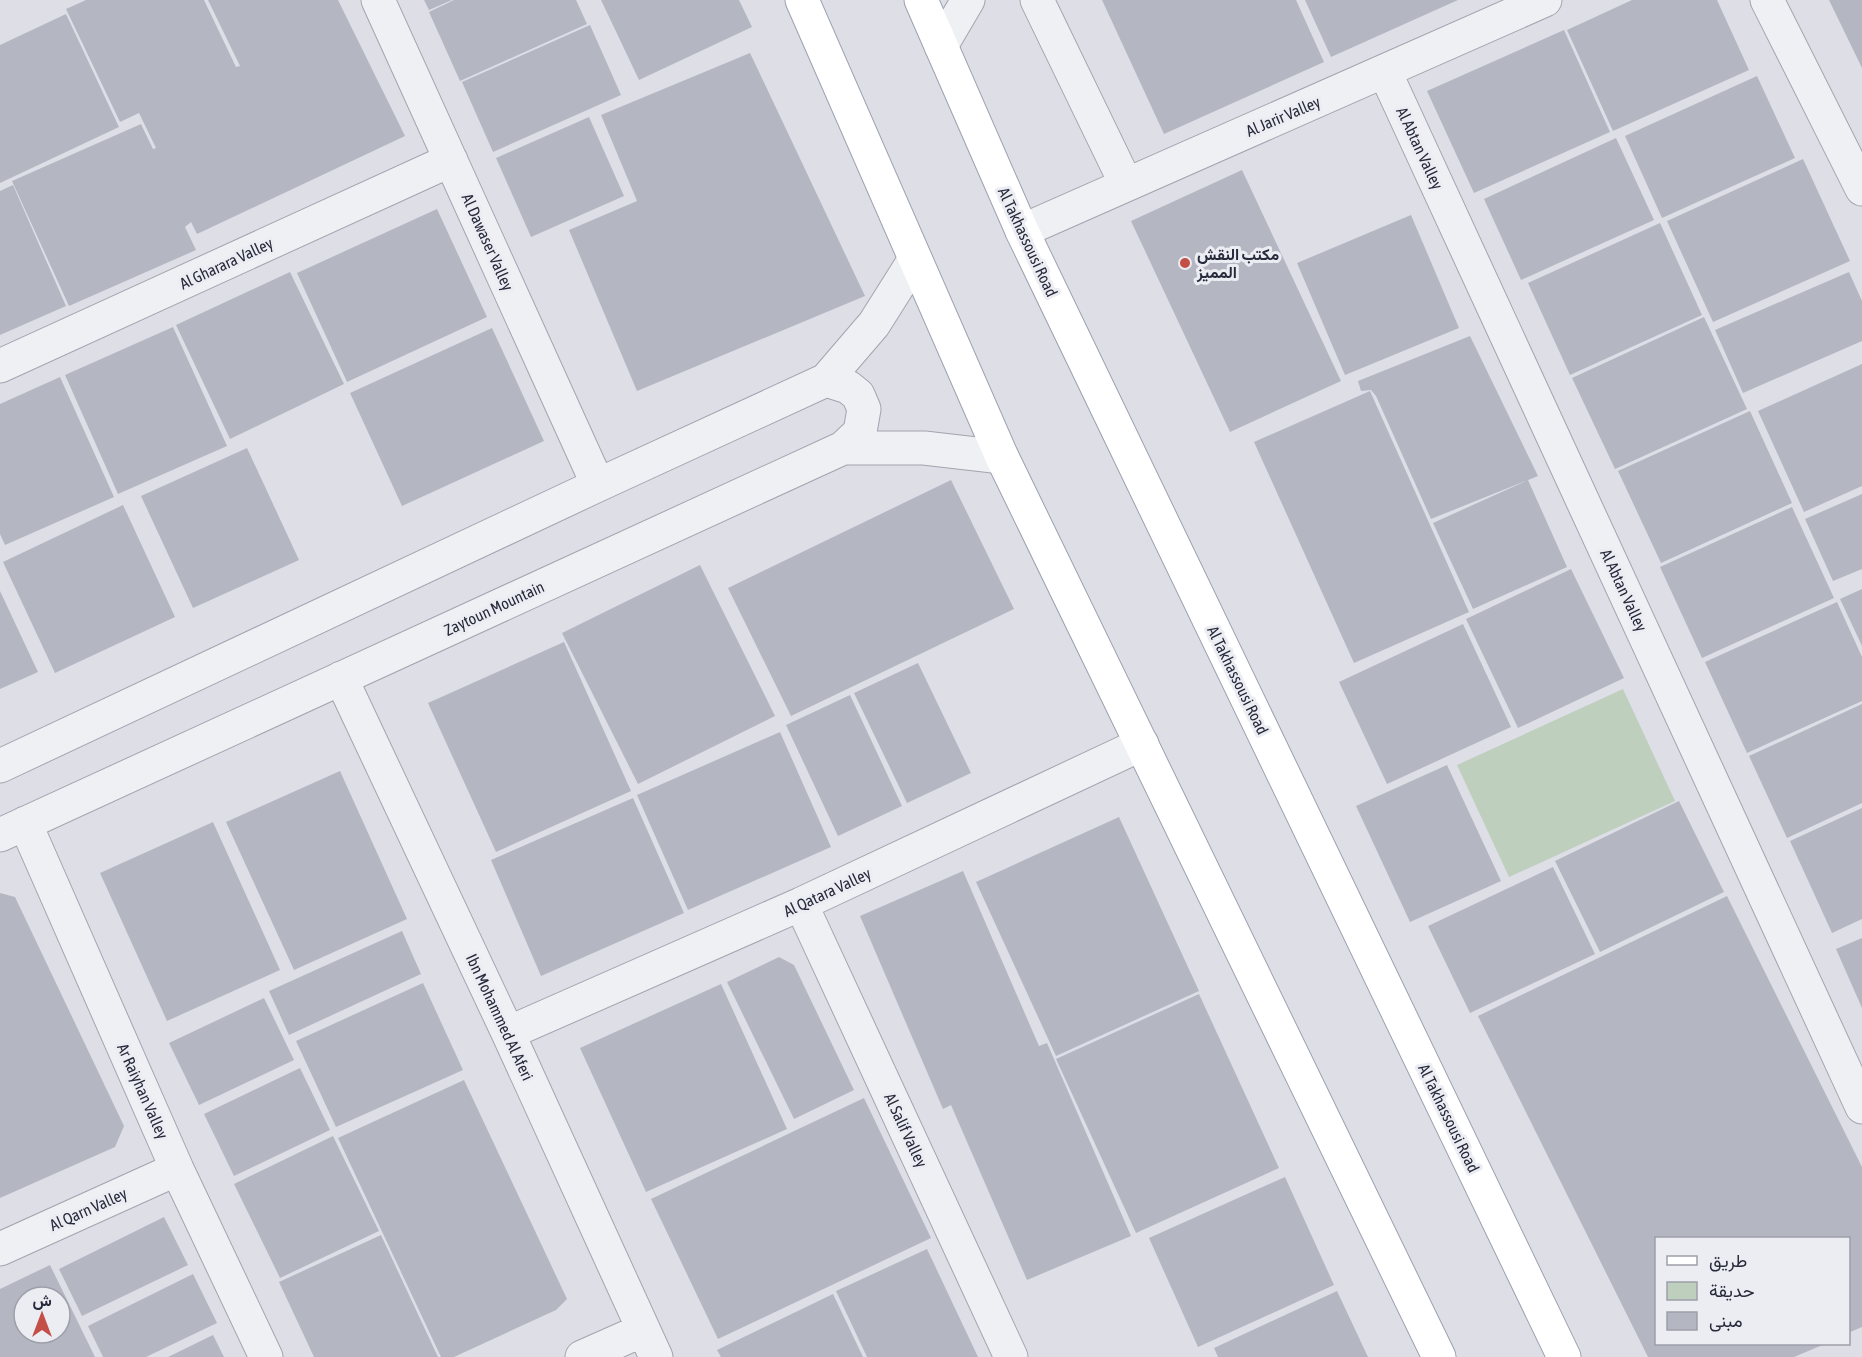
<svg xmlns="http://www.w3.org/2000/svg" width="1862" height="1357" viewBox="0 0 1862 1357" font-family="'Asap Condensed',Vazirmatn,sans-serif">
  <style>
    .green { fill: #bfcfbe }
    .building { fill: #b4b7c2; fill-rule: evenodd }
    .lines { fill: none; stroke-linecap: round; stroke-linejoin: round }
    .minor-casing { stroke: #a3a4af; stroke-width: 35 }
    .major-casing { stroke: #9da1b0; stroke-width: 35 }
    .minor { stroke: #eff0f4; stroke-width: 33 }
    .major { stroke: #fff; stroke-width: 33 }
    .poi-dot { fill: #c44f48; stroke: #ecedf3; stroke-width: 2 }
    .labels { text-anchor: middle; stroke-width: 6; stroke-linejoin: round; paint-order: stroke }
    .street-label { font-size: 16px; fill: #272a3b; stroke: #ecedf3 }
    .poi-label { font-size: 16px; font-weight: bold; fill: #272a3b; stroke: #ecedf3; text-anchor: start }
  </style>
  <rect width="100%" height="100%" fill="#dddee6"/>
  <path class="green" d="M1623,689L1675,801L1509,877L1457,765Z"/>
  <path class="building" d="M86,0H204L236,67L240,66L208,0H338L405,136L197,234L191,222L185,227L196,250L69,306L12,181L141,124L153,149L156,148L139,113L120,122L66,9Z
    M424,0H452L429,10Z
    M454,0H576L587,24L460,81L429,12Z
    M601,0H739L752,27L639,80Z
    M1102,0H1296L1324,62L1164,134Z
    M1305,0H1458L1331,57Z
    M1632,0H1717L1749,70L1613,131L1567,30Z
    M1829,0H1862V68Z
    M66,14L119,127L0,183V45Z
    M590,25L621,95L493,152L462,82Z
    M1564,30L1610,132L1474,193L1427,91Z
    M750,53L865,296L637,391L569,230L637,201L601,115Z
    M1757,76L1795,158L1662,218L1625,136Z
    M589,117L624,196L531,237L496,158Z
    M1616,138L1654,220L1521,280L1484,199Z
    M1803,159L1850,261L1713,322L1667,221Z
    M1242,170L1341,381L1230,432L1131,221Z
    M13,185L66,306L0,335V191Z
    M437,209L487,317L347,382L297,273Z
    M1411,215L1459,328L1345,375L1297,263Z
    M1660,223L1702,315L1570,375L1528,283Z
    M290,272L344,384L230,439L176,325Z
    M1849,272L1862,301V341L1743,393L1715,330Z
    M1704,317L1747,409L1615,469L1572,378Z
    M173,327L227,446L118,494L65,375Z
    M492,328L544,441L402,506L350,393Z
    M1470,336L1538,476L1431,519L1376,396L1371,390L1361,391L1358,381Z
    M1862,364V486L1804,512L1758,411Z
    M60,377L114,497L5,545L0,534V404Z
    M1370,391L1469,612L1354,663L1254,442Z
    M1750,411L1792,503L1661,563L1618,471Z
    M247,448L299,560L193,608L141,496Z
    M951,480L1014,609L791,716L728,588Z
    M1528,480L1567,567L1473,609L1433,523Z
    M1862,494V569L1833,581L1805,519Z
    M123,505L175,617L55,673L3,562Z
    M1792,507L1834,598L1702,658L1660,567Z
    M700,565L775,716L638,784L562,633Z
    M1571,569L1624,678L1518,728L1466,619Z
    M1862,589V646L1840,599Z
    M0,591L38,672L0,689Z
    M1837,602L1862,657V701L1747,753L1705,662Z
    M1463,624L1511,727L1387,784L1339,682Z
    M564,642L631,791L496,852L428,703Z
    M918,663L971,773L907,803L854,693Z
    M850,695L902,806L838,836L786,725Z
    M1862,704V803L1787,838L1749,756Z
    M780,732L831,847L688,910L637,795Z
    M1447,765L1501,881L1410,922L1356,806Z
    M340,771L407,919L294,970L226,822Z
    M633,798L684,913L541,976L491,860Z
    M1679,801L1724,892L1600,952L1555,861Z
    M1862,808V919L1832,933L1790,841Z
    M1119,817L1199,991L1056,1056L976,882Z
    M213,822L280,970L167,1021L100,873Z
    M1553,867L1595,954L1470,1013L1428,926Z
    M963,871L1039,1046L1047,1043L1131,1236L1027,1280L951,1105L943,1109L860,916Z
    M0,893L15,897L124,1126L115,1147L0,1198Z
    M1727,896L1862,1167V1327L1848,1333V1238H1656V1344H1825L1794,1357H1648L1478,1016Z
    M402,931L421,974L289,1035L269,991Z
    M1862,938V1008L1836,949Z
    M779,957L794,965L854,1090L794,1119L727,982Z
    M423,983L463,1070L336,1127L296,1041Z
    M721,984L787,1129L646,1192L580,1048Z
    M1199,994L1279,1168L1136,1233L1056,1059Z
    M264,998L294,1060L199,1105L169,1043Z
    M300,1068L330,1130L234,1176L204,1114Z
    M464,1080L567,1299L556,1310L454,1357H441L338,1138Z
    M864,1098L931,1238L718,1339L651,1199Z
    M333,1136L379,1231L280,1278L234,1184Z
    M1285,1177L1334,1285L1198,1347L1149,1238Z
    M164,1217L188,1265L82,1316L59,1269Z
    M381,1235L438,1357H314L279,1282Z
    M927,1249L978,1357H867L836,1291Z
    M50,1265L95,1357H0V1289ZM24,1297H60V1333H24Z
    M193,1274L217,1323L146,1357H103L88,1326Z
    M1337,1291L1368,1357H1218L1214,1348Z
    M833,1294L863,1357H721L717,1350Z
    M213,1335L224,1357H168Z"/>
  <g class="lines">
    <g class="minor-casing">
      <path id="minor" d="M378,0L598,485
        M1037,0L1126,184
        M1767,0L1862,189
        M941,46L968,0
        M1385,72L1862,1107
        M1022,231L1545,0
        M0,366L451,160
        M826,380L848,387L858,395L864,409L860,432L843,448
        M341,678L508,1033L656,1357
        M0,766L598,485L826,380L874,324L915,259
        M25,823L177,1169L266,1357
        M0,835L843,448H924L1002,457
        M801,904L1011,1357
        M508,1033L801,904L1142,744
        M0,1249L177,1169
        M582,1357L643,1330"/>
    </g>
    <g class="major-casing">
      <path id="major" d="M802,0L1002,457L1439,1357
        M921,0L1022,231L1564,1357"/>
    </g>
    <use href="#minor" class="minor"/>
    <use href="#major" class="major"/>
  </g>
  <circle class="poi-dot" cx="1185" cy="263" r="6"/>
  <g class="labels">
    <g class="street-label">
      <text transform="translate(1283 116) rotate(-23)" y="6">Al Jarir Valley</text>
      <text transform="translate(1420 148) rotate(65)" y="6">Al Abtan Valley</text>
      <text transform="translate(488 242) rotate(66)" y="6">Al Dawaser Valley</text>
      <text transform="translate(1028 242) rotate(65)" y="6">Al Takhassousi Road</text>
      <text transform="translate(226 263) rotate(-25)" y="6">Al Gharara Valley</text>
      <text transform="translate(1624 590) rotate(65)" y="6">Al Abtan Valley</text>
      <text transform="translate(494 608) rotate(-25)" y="6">Zaytoun Mountain</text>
      <text transform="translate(1238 680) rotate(64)" y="6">Al Takhassousi Road</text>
      <text transform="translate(827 892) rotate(-25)" y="6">Al Qatara Valley</text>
      <text transform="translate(500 1017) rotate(65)" y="6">Ibn Mohammed Al Aferi</text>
      <text transform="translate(143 1091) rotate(66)" y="6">Ar Raiyhan Valley</text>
      <text transform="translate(1449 1118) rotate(64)" y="6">Al Takhassousi Road</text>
      <text transform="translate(906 1130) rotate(65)" y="6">Al Salif Valley</text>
      <text transform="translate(88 1209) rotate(-24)" y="6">Al Qarn Valley</text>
    </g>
    <g class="poi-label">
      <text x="1197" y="260">مكتب النقش<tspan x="1197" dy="18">المميز</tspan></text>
    </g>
  </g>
  <rect x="1655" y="1237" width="195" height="108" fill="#ecedf3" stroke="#9d9fa9" stroke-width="1.5"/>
  <rect x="1667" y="1256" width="30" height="9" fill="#ffffff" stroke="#9d9fa9" stroke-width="1.5"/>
  <text x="1709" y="1267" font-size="18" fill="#272a3b">طريق</text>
  <rect x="1667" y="1282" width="30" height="18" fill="#bfcfbe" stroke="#9d9fa9" stroke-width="1.5"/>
  <text x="1709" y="1297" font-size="18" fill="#272a3b">حديقة</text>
  <rect x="1667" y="1312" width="30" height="18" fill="#b4b7c2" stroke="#9d9fa9" stroke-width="1.5"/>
  <text x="1709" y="1327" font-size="18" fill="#272a3b">مبنى</text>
  <g transform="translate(42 1315)"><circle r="28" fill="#ecedf3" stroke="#9d9fa9" stroke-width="1.5"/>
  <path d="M0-4.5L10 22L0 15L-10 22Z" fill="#c44f48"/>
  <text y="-9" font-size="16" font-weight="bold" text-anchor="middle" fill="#272a3b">ش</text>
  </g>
</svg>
